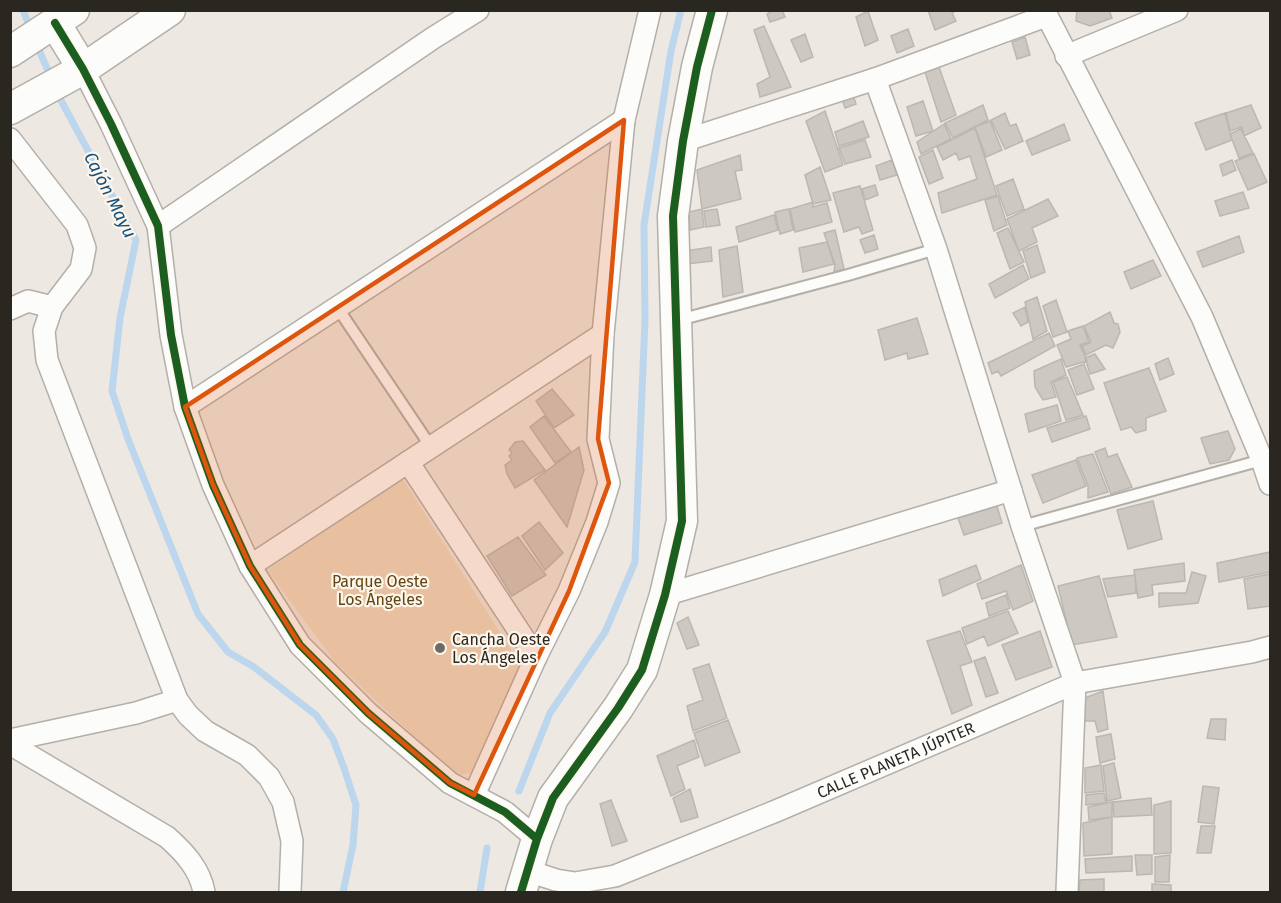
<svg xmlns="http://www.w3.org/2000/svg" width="1281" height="903" viewBox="0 0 1281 903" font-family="'Fira Sans',sans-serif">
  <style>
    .green { fill: #ecdbc3 }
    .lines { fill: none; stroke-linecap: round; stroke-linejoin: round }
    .stream { stroke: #bcd6ed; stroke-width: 7 }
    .building { fill: #cdc8c2; stroke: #bbb7b1; stroke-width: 1.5 }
    .lane-casing { stroke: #b3afa9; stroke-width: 14 }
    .street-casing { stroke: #b3afa9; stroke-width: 24 }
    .secondary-casing { stroke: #b3afa9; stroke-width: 33 }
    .lane { stroke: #fcfcfa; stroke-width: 10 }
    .street { stroke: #fcfcfa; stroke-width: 21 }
    .secondary { stroke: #fcfcfa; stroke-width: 30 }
    .cycleway-casing { stroke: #fef6eb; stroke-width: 11 }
    .cycleway { stroke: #1b5e20; stroke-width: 8 }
    .marked { fill: #de560d; fill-opacity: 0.2; stroke: #de560d; stroke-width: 4.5; stroke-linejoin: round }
    .poi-dot { fill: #6e6b64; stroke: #fef6eb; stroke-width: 2 }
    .labels { text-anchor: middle; stroke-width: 4.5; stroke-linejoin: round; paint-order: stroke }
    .park-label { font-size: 16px; fill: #624512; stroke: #fef6eb }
    .poi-label { font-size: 16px; fill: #2a2721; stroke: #fef6eb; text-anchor: start }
    .street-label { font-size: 16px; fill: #2a2721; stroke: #fef6eb }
    .water-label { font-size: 18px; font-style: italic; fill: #12507d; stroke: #fef6eb }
  </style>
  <rect width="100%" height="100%" fill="#ede8e1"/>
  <path class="green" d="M403,479L520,664L471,773L460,775L425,747L335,662L267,570Z"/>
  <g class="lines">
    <path class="stream" d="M23,10L31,30
      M36,43L52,80
      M57,93L136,240L120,318L112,391L128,439L198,614L228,652L254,667L316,715L333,739L344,768L356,805L353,845L343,892
      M519,791L550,713L605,632L635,562L645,320L644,225L671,51L681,10
      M480,892L487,848"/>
  </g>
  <path class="building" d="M774,10H782L785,17L770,22L767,14Z
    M928,10H957L952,13L956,21L935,30Z
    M1077,10H1109L1112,18L1090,26L1076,21Z
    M868,11L878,40L865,46L856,17Z
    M764,26L791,87L760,97L757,84L770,77L754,30Z
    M908,29L914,46L897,53L891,36Z
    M805,34L813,57L801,62L791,40Z
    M1025,37L1030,55L1017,59L1012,42Z
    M939,67L956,115L941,122L925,72Z
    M853,95L856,104L845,108L842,99Z
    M923,101L933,131L916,136L907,107Z
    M983,105L988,120L953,138L945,123Z
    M1251,105L1261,128L1244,136L1242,127L1230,131L1226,113Z
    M825,111L843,165L825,172L806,121Z
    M1005,113L1010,126L1016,124L1023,141L1005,149L991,120Z
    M1225,113L1232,140L1206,150L1195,123Z
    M863,121L869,137L839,146L835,132Z
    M990,121L1002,150L986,157L975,127Z
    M944,124L951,139L921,154L917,142Z
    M1064,124L1070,140L1032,155L1026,141Z
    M975,128L997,195L942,213L938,193L977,179L970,156L959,160L956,153L943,160L937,147Z
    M1241,129L1253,153L1239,158L1230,134Z
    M865,140L871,157L845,164L839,148Z
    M933,150L943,178L929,184L919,157Z
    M1254,154L1267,182L1248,190L1235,161Z
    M740,155L742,170L735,171L741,199L702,209L697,170Z
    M892,160L897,175L880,180L876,166Z
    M1232,160L1236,170L1223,176L1220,165Z
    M820,167L831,200L813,204L805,175Z
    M1013,179L1024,209L1007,216L996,186Z
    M875,185L878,195L865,200L862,189Z
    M860,186L873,230L862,234L859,227L844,232L833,193Z
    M1243,192L1249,208L1220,216L1215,201Z
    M998,196L1007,225L994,231L985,200Z
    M1048,199L1058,216L1032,228L1037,242L1019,251L1007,219Z
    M813,202V207L827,203L832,222L795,232L790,209Z
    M702,209L704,227L690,230L689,212Z
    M717,209L720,225L706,227L704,211Z
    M789,209L793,230L780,234L775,212Z
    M774,215L778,230L739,242L736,227Z
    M1008,228L1024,262L1010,269L997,233Z
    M835,230L844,269L834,272L835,264L824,233Z
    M874,235L878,249L865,253L860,240Z
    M1239,236L1244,252L1203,267L1197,252Z
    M827,242L834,264L803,272L799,248Z
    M1037,245L1045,272L1031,278L1023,251Z
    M737,246L743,292L723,297L719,250Z
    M711,247L712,261L687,264L686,251Z
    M1153,260L1161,276L1131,289L1124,272Z
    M1023,265L1029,279L995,298L989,284Z
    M1037,297L1047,331L1033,339L1025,302Z
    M1056,300L1067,332L1053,337L1043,306Z
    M1025,307L1028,322L1021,326L1013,313Z
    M1110,312L1114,323L1118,324L1120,332L1113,348L1106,345L1086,355L1082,346L1091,342L1084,326Z
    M917,318L928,354L908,359L907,353L885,360L878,330Z
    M1083,326L1089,342L1080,345L1087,361L1066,367L1057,345L1071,339L1068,331Z
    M1049,333L1055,346L1001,376L998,371L992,374L988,363Z
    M1095,354L1105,369L1090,374L1085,358Z
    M1168,358L1174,374L1160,380L1155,364Z
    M1061,359L1066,375L1051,382L1056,397L1043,400L1035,387L1034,371Z
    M1084,364L1094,389L1077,395L1068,370Z
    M1149,368L1166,411L1146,418V430L1136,433L1131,427L1121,430L1104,383Z
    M1067,377L1083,415L1066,420L1053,382Z
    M552,389L574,415L554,428L536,401Z
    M1057,405L1061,421L1029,432L1025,414Z
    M544,416L571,452L555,463L530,427Z
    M1086,416L1090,429L1052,442L1047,428Z
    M1228,431L1235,449L1229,460L1210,464L1201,438Z
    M523,441L545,470L515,488L507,474L505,465L512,460L509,456L512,453L509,450L515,442Z
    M579,447L584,470L567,527L534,480Z
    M1105,448L1108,457L1117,454L1132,487L1111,494L1095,452Z
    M1093,454L1108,492L1088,498V486L1077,458Z
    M1076,460L1086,486L1043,503L1032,475Z
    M1153,501L1162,539L1128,549L1117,510Z
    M997,506L1002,523L964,535L958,518Z
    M539,522L563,553L545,570L522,536Z
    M518,537L546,575L512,596L487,556Z
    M1270,552V572L1219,582L1217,563Z
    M1184,563L1185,581L1152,585L1153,595L1138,598L1134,570Z
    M976,565L981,579L943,596L939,580Z
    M1021,565L1033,601L1013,610L1006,591L982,599L977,584Z
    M1192,572L1206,576L1198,603L1159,607V593H1186Z
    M1270,574V606L1248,609L1244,579Z
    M1135,575L1136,593L1108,597L1103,579Z
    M1099,576L1117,637L1072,645L1058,586Z
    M1006,595L1010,608L989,616L986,603Z
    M1008,611L1018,633L988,646L984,636L967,644L962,628Z
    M688,617L699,645L687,649L677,623Z
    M960,631L972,662L960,666L972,705L952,714L927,641Z
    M1040,631L1052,667L1016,680L1002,645Z
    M985,657L998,693L986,697L974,661Z
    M709,664L727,718L693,731L687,706L703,700L693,669Z
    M1103,691L1108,729L1098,732L1095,721H1084L1082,699Z
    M1211,719H1226L1225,740L1207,738Z
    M728,720L740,752L705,766L694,733Z
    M1111,734L1115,759L1100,763L1096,737Z
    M694,740L699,757L677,766L685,789L671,796L657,756Z
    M1114,763L1121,798L1107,801L1103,766Z
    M1101,765L1104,791L1085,793V768Z
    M1203,786L1219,788L1214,824L1198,822Z
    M690,789L698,817L681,822L673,798Z
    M1104,793L1106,803L1086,805V795Z
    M1151,798L1152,815L1114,817L1113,802Z
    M611,800L627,841L612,846L600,804Z
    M1171,801V853L1154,854V805Z
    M1112,802V817L1089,820L1088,807Z
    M1112,817V854L1084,856L1083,823Z
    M1201,826H1215L1211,853H1197Z
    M1135,855H1152V874L1137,875Z
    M1170,855L1169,882H1155V857Z
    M1132,856V871L1086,873L1085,859Z
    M1104,879V892H1079L1080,880Z
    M1152,884L1171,885V892H1152Z"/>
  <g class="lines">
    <g class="lane-casing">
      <path id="lane" d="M337,307L431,447
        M679,320L848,275L936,249
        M1022,526L1262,460"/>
    </g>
    <g class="street-casing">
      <g id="street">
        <path d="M1044,10L1202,317L1262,460L1270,484"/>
        <path d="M1066,56L1177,10"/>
        <path d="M83,69L111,124L158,226L171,335L185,407L213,485L250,566L300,645L368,713L450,783L505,812L537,839"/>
        <path d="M875,79L936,249L1022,526L1075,683L1067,892"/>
        <path d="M10,139L77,225L85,248L81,269L52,307L44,331L47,360L177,700L188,715L205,731L247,755L269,777L283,802L292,841L290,892"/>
        <path d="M683,141L875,79L1046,16"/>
        <path d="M158,226L433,38L478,10"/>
        <path d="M10,309L28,301L52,307"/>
        <path d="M185,407L624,120"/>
        <path d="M408,462L536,657"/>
        <path d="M250,566L603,334"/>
        <path d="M665,595L1011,490"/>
        <path d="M10,740L136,713L177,700"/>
        <path d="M10,744L167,837C184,852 200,869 204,892"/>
        <path d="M474,795L536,657L569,591L597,522L609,483L598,439L603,334L624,120L650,10"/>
        <path id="s1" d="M528,871L556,880L575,883L615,876L776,811L1075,683L1252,652L1270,647"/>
      </g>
    </g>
    <g class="secondary-casing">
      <path id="secondary" d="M55,23L83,69
        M10,52L74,10
        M10,109L83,69L170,10
        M521,892L537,839L553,798L618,708L642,670L665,595L682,521L673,216L683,141L697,67L712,10"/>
    </g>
    <use href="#lane" class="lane"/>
    <use href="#street" class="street"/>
    <use href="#secondary" class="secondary"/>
    <g class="cycleway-casing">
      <path id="cycleway" d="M55,23L83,69L111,124L158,226L171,335L185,407L213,485L250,566L300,645L368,713L450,783L505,812L537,839
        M521,892L537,839L553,798L618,708L642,670L665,595L682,521L673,216L683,141L697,67L712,10"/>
    </g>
    <use href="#cycleway" class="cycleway"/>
  </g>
  <path class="marked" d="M624,120L598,439L609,483L569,591L474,795L450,783L368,713L300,645L250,566L213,485L185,407Z"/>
  <circle class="poi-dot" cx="440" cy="648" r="6"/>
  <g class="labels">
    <g class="park-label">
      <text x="380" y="587">Parque Oeste<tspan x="380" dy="18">Los Ángeles</tspan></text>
    </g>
    <g class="poi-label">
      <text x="452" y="645">Cancha Oeste<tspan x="452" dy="18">Los Ángeles</tspan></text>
    </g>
    <g class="street-label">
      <text dy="6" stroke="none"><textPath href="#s1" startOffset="393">CALLE PLANETA JÚPITER</textPath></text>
    </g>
    <g class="water-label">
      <text transform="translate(110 195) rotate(63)" y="6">Cajón Mayu</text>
    </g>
  </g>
  <rect width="1281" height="903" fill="none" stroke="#2a2721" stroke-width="24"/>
</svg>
